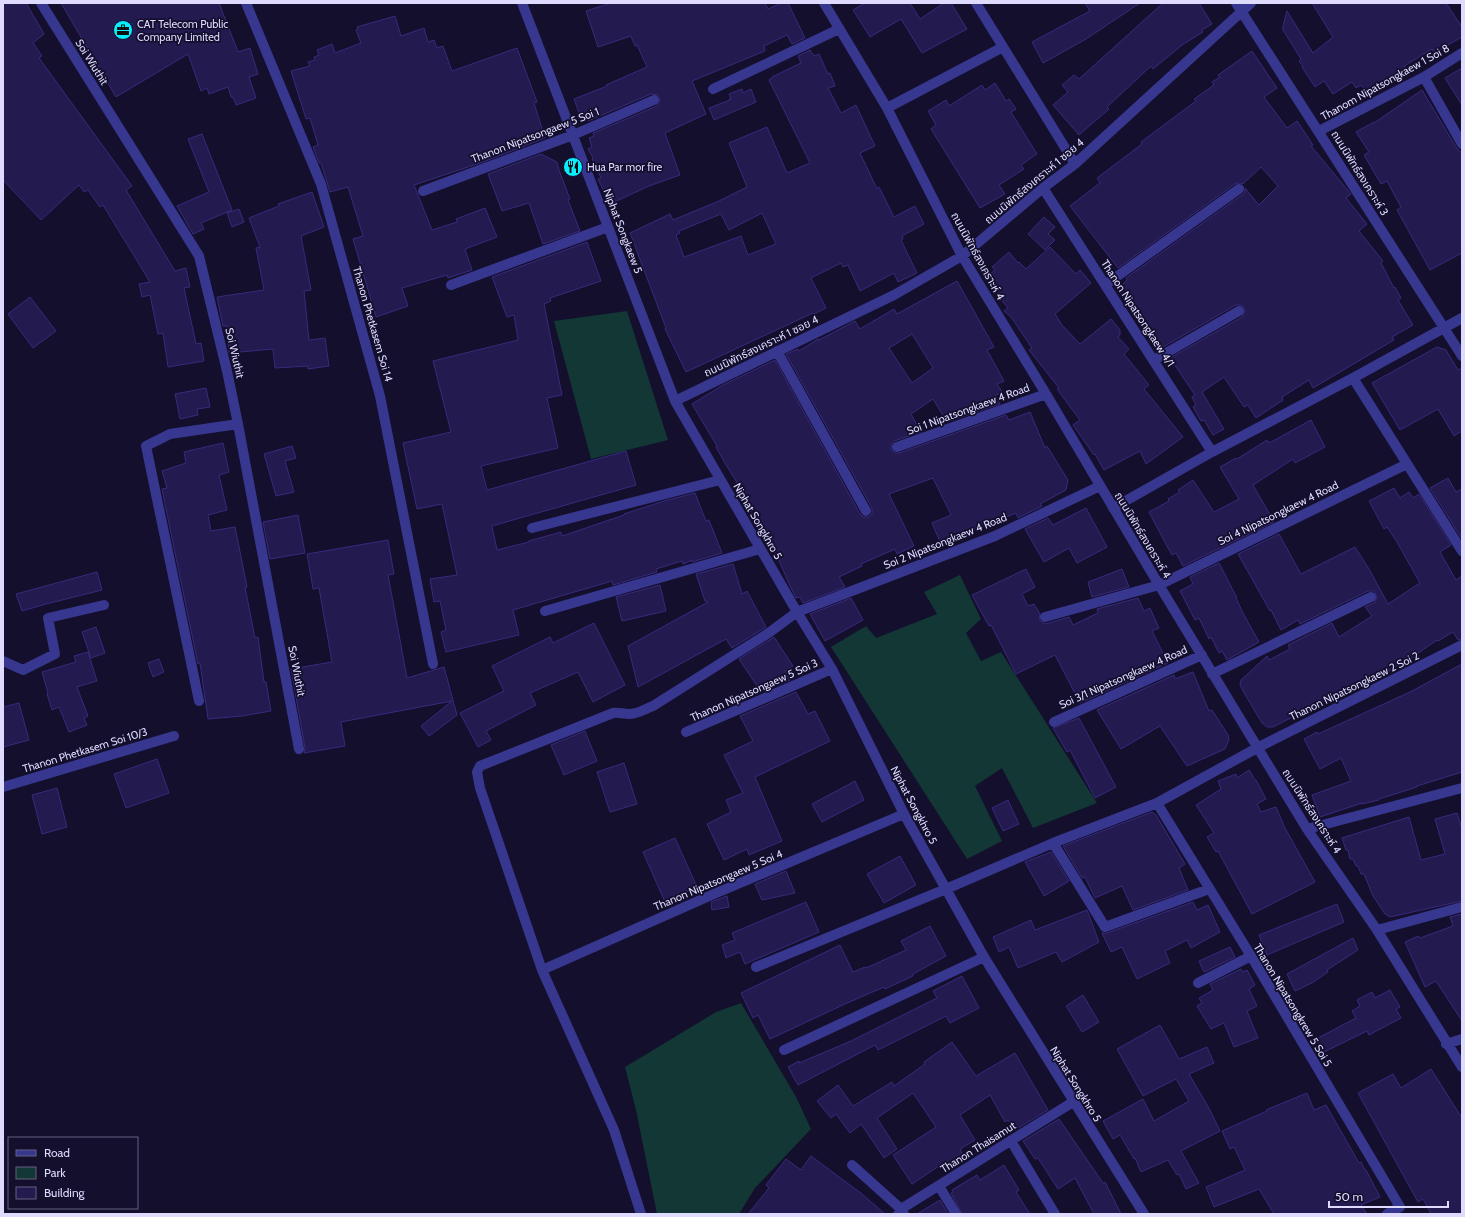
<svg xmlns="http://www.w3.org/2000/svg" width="1465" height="1217" viewBox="0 0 1465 1217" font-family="Cabin,'Noto Sans Thai',sans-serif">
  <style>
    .green { fill: #123735 }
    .building { fill: #231a4f; stroke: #382a7d; fill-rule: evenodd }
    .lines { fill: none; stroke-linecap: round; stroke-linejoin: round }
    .minor { stroke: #38378f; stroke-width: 10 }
    .labels { text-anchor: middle; stroke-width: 3.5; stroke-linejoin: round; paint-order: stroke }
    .poi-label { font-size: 11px; fill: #dedbff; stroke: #130f2d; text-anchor: start }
    .street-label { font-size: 11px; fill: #dedbff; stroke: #130f2d }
  </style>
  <rect width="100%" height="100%" fill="#130f2d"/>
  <path class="green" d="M627,311L668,440L591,459L554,321Z
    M960,575L981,619L966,633L981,661L1001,652L1097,803L1033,828L1002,768L975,786L1002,841L967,859L831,647L866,626L876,638L937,614L924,592Z
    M741,1003L796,1097L811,1129L755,1188L739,1214H657L636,1110L625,1067L716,1012Z"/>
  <path class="building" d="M3,3H26L44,34L33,43L42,56L39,58L132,186L126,190L175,271L186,268L190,287L184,288L196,344L201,343L204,361L168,367L163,333L158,334L150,295L142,297L139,284L150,282L103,205L100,207L88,190L84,192L79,185L41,220L3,180Z
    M61,3H219L238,52L250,48L258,74L249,77L256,98L236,105L233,97H231L228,87L209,94L207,88L201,91L188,54L116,97Z
    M611,3H765L768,9L781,3H788L805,38L792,44L787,35L764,46L765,51L692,81L706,114L665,133L680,175L649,186L610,204L598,179L601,178L592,159L593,158L588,149L592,147L589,138L594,136L593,133L657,106L660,100L658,95L651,94L588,121L584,111L579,113L574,99L607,86L606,85L647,67L637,45L635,46L631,36L598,47L586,11Z
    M865,3H910L920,19L944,3H951L967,29L922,53L901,19L870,37L853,10Z
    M1085,3H1140L1086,39L1043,63L1032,42L1090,11Z
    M1163,3H1199L1212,24L1202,30L1203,32L1182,45L1153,69L1151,66L1107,107L1109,109L1079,135L1053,105L1068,92L1062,85L1074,75L1079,79Z
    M1312,3H1446L1462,27V37L1434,53L1432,49L1404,66L1407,70L1385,85L1384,84L1368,94L1361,85L1356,88L1352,82L1333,94L1324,81L1315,87L1302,67L1303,66L1299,61L1301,59L1283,30V26L1287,11L1313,53L1333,37Z
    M395,16L401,36L424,28L428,42L434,40L437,48L443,46L452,71L517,48L537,102L534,103L545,138L483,162L414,185L432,230L457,222L456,219L485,208L497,237L465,249L472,270L448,278L447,275L402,288L408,306L376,317L353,239L363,236L348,187L330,192L321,163H319L313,147L318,145L310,118L306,119L291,71L310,66L308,62L315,60L314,57L319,55L317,50L332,44L335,53L361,43L356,30L358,29L357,27Z
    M810,50L814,56L819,54L828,74L830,73L835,86L828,88L841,113L856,105L875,146L860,153L877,189L879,187L894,217L915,206L924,224L902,236L903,239L901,240L917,273L898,282L894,273L860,291L848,265L843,267L841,263L811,278L826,308L814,314L813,313L686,372L665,329L666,328L630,233L670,214L673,220L719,201L747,187L729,143L767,127L787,173L810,163L769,80L772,78V77L801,63L798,56ZM762,213L776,244L748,255L741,236L684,257L676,235L680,233L679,231L721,214L729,230Z
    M1252,51L1277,88L1264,97L1287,128L1297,121L1313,145L1311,146L1351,194L1346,198L1367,224L1359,231L1383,261L1381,263L1394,288L1395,287L1401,298L1398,300L1413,325L1392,337L1394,340L1313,388L1309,380L1282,397L1283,400L1256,418L1248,405L1244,407L1224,377L1202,392L1224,429L1213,435L1204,420L1201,421L1193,407L1196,405L1192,397L1195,395L1170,358L1242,317L1245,311L1244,307L1239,305H1236L1163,347L1142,316L1140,317L1129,301L1126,302L1118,289L1127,280L1126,278L1243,194L1245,191V188L1259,205L1278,186L1261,167L1243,184L1239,183L1235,184L1118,268L1070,206L1100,183L1097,178L1142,144L1141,142L1196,101L1194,99L1214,85L1212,82L1220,77L1218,75Z
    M1462,68V105L1445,78Z
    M995,83L1006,101L1009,99L1016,109L1011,112L1037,154L1021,165L1024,169L999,185L1005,194L980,208L931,129L936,125L928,111L946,100L949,106L982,85L985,90Z
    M742,89L743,93L751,89L756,102L714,120L709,108L730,100L729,99H731L729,94Z
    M1422,90L1456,147L1462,154V253L1430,270L1397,210L1401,207L1387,181L1381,184L1364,155L1369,152L1356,132L1374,122V123Z
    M202,134L232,210L201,223L204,229L193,234L177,206L209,192L188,139Z
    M541,154L557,162L559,170L570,199L568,200L580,231L543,244L529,203L502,211L488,174Z
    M312,192L324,227L301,236L311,290L304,291L309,340L325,338L329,366L308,369V366L275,368L273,349L229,353L227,326H223L217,297L264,290L256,248L260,247L249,218L279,206L278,204Z
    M239,209L244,222L232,227L227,213Z
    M1044,217L1055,227L1048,234L1055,240L1045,250L1028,234Z
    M587,242L601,281L550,298L551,301L544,304L562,395L547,398L558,448L481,466L487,490L626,451L636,485L492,526L497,550L529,542V541L561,532L562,536L624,515V514L664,501L695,493L706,521L709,520L722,553L692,562V560L683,564L682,561L656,569L657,572L613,585L612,581L513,610L519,635L446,652L441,632L446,630L440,601L434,602L430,579L457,575L442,504L417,509L403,443L451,432L433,361L518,340L514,315L507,317L492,277Z
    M1050,247L1076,274L1080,270L1091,283L1055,314L1062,325L1080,344L1111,319L1120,330V335L1118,337L1129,349L1124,354L1149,385L1144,389L1183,437L1146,464L1140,451L1104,470L1095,454L1094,455L1073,425L1080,420L1057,389L1059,388L1029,350L1032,348L1011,317L1004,311L1008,308L990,286L993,283L987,276L995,270L992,267L1009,252L1018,263L1019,262L1026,269Z
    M957,281L994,347L987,350L1004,381L997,384L1002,392L995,396L1000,404L947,422L933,399L911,414L921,432L894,441L891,445V450L895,453H899L1006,415L1009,420L1030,412L1045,448L1047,446L1068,480L1066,490L1040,504L1042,506L1018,518L1016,513L941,544L932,523L951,515L933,478L889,494L914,546L897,554L895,549L861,564L862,566L839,577L845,587L803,603L800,597L796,598L791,588L773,547L771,548L756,515L754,516L740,490L741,489L726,465L716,447L717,446L692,404L723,385L775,360L860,514L863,517H869L872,514V508L786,354L798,349L799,351L818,339L819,340L855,321L860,329L894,309L897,314ZM912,334L933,368L912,383L889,348Z
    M30,297L56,331L33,348L8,314Z
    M1437,347L1446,350L1458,370L1462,368V431L1454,436L1438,409L1400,430L1372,383Z
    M206,388L210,407L197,409L198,415L180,419L175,394Z
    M1311,420L1325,447L1295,463L1293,459L1253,485L1274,522L1183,566L1176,553L1172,555L1168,548L1149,512L1169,501L1168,499L1180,492L1178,490L1193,480L1214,512L1239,499L1220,467L1236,458L1237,459L1267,440L1269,443Z
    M223,443L229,472L219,475L227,510L208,515L211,531L235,527L247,587H245L255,638L258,637L264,682H266L271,711L242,716L208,719L200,663L198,664L174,548L162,489L167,488L162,471L186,463L184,452Z
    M292,446L296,458L285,461L294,492L276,496L264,454Z
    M1448,478L1456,492L1462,489V539L1430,488Z
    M1394,488L1400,498L1409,492L1413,498L1419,494L1451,545L1440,552L1456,580L1462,576V639L1458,640L1453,632L1438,641L1437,640L1404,663L1403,662L1385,674L1384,673L1340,694L1330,699V698L1273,727H1267L1262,723L1243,691L1240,685L1241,680L1267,656L1269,660L1290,649L1288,645L1332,623L1339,637L1372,616L1365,607L1374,603L1377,597L1374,591H1368L1300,624L1298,620L1281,630L1271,610L1270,611L1238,554L1279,534L1301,574L1355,547L1369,569L1388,604L1420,583L1397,542L1387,527L1384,529L1369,501Z
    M1086,508L1107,547L1077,563L1069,548L1044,562L1025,529L1048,518L1053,525Z
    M298,515L305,553L270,559L263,522Z
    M388,540L394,574L388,575L407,678L444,667L457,715L429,736L421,726L452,701L341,722L345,746L304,753L305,748L291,669L332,662L319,588L313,589L307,554Z
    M1219,563L1237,598H1236L1243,613L1259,642L1227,660L1222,651L1219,653L1211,637L1209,639L1199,618L1195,620L1180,591L1193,584L1190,577Z
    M733,564L742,594L747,591L766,627L732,648L726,639L638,687L628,646L708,602L707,601H705L696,574Z
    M1026,569L1035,587L1022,594L1028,606L1034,604L1040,614L1039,619L1045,624L1069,617L1073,625L1098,613L1097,609L1138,598L1144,611L1150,608L1159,628L1152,631L1168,663L1080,703L1055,655L1016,674L991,625L989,626L972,595Z
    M1122,569L1129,587L1092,597L1088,582Z
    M97,572L102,590L46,604L22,611L16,594Z
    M660,585L666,611L622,621L616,597Z
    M851,598L863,620L825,641L810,614Z
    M594,623L625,685L593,702L578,672L530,693L536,705L486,731L491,740L478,747L460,713L504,691L492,666L550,637L553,643Z
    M96,627L105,653L91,658L82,632Z
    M774,637L793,666L785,671L790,680L761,692L739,659Z
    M88,652L97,681L77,687L88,716L84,718L87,725L69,732L59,707L52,710L47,694L48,693L42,672L76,662L74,656Z
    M159,659L164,672L153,677L148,663Z
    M1462,664V772L1417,786V787L1379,799V800L1362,804V803L1320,817L1312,795L1351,781L1341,758L1320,769L1304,739L1317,732L1318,734L1410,692Z
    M1193,672L1209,711L1212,710L1228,735L1229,740L1225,749L1187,766L1160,726L1121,749L1097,710L1174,675L1175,679Z
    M796,692L808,714L815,711L830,741L755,777L782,841L749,855L747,849L724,860L707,824L731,812L726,800L743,793L724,755L753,741L740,716Z
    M19,703L29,740L3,747V707Z
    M1079,718L1116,787L1095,798L1070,750L1067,752L1053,728Z
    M585,731L597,761L564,775L551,745Z
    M157,759L169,793L126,808L114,774Z
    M624,763L637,804L610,812L597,772Z
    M1249,770L1255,780H1256L1266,799L1257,804L1261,812L1276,807L1284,826L1315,882L1252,914L1218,851L1216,852L1207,837L1214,833L1196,805L1221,789L1218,781L1236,774L1237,778Z
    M855,781L864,800L822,822L812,804Z
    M57,788L67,827L42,834L32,795Z
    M1008,800L1019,824L1003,831L992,808Z
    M1152,812L1156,815L1185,864L1179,868L1188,890L1133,910L1122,886L1095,898L1085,877L1082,878L1063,846Z
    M1457,813L1462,829V901L1390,917L1385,914L1373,896L1364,874H1361L1358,866H1356L1353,859H1350L1348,850H1346L1342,838L1409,817L1421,860L1445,854L1435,819Z
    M675,838L697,887L665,902L643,852Z
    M1051,852L1069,881L1044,896L1025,862Z
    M900,856L916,885L884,903L867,874Z
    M786,871L795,893L762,900L755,884Z
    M727,896L729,907L712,910L711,902Z
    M806,902L819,932L745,964L740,952L726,958L722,945L735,940L732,933Z
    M1193,902L1197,910L1208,905L1220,932L1191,948L1187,940L1165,951L1170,963L1137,979L1122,947L1111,952L1102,933H1107Z
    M1337,904L1344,922L1267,955L1259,935Z
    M1087,910L1099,942L1062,962L1056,952L1018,968L1009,947L999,952L993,937L1031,920L1035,930Z
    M1462,914V1021L1436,981L1425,987L1405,942L1418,936L1420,938L1453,926L1450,917Z
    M930,926L946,956L913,974V976L885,989L884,987L845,1004L770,1039L758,1015L753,1018L741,993L840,945L853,972L865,967L866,968L906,950L901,941Z
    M1353,938L1358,950L1327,970L1328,972L1312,983L1295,991L1287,974Z
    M1230,947L1235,957L1204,972L1199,961Z
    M1241,969L1243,972L1247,970L1255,985L1249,989L1257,1006L1247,1011L1258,1038L1234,1047L1224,1023L1211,1029L1197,1006L1202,1003L1199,998L1213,990L1210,984Z
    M962,976L979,1008L950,1023L946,1016L878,1050L875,1045L798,1085L788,1067L799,1061V1063L851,1041L937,998L933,991Z
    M1390,990L1400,1007L1396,1009L1401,1018L1369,1035L1367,1031L1324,1052L1316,1039L1356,1018L1352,1011L1360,1006L1357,1000L1372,992L1375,998Z
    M1083,995L1099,1022L1082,1032L1066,1006Z
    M1160,1025L1179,1059L1207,1047L1214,1063L1189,1074L1210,1110L1220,1131L1181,1151L1199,1183L1186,1189L1179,1174L1177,1175L1168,1160L1141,1172L1135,1158L1134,1159L1120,1135L1113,1139L1103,1121L1143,1099L1154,1121L1189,1101L1176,1079L1143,1096L1117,1049Z
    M952,1042L976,1076L1015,1053L1048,1110L1015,1130L1008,1120L1005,1122L990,1095L960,1115L975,1140L960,1149L963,1156L943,1167L942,1164L912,1184L893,1155L936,1127L913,1093L877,1118L897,1149L884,1158L861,1124L850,1133L836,1114L831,1118L817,1101L838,1085L853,1106L892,1082L894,1086L925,1064L924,1062Z
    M1431,1069L1462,1118V1214H1431L1423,1199L1418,1202L1358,1093L1393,1074L1401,1088Z
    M1307,1093L1314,1110L1326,1105L1359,1163L1361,1162L1365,1170H1366L1380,1197L1361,1205L1367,1214H1274L1259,1189L1214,1207L1206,1187L1245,1170L1234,1147L1230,1149L1222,1131L1267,1111L1266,1110Z
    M1059,1119L1103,1183L1105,1182L1121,1214H1094L1075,1178L1058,1189L1038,1158L1035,1159L1023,1141Z
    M811,1156L862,1194L885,1214H748L769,1188L766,1185L786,1159L801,1170Z
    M1004,1165L1019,1190L1016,1192L1030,1214H962L951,1193L953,1192L952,1190L977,1175L980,1180Z
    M940,1200L948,1214H917Z"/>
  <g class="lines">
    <path class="minor" d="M41,3L199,256L227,371L238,424L299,749
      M246,3L321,184L380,396L433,664
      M522,3L675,401L797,612L832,669L904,814L984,957L1144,1214
      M824,3L887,108L962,256L1046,394L1159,585L1307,829L1377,930L1462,1067
      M976,3L1075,164
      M1236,3L1462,356
      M1424,77L1462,144
      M713,89L839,29
      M887,108L1003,47
      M1319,131L1424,77L1462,53
      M1043,188L1212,452
      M423,191L573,135L654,100
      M451,285L608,227
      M1105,285L1239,189
      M777,351L866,511
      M1154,360L1239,311
      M1353,378L1462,551
      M675,401L894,295L962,256L1043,188L1075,164L1251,3
      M897,447L1046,394
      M1113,508L1212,452L1353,378L1462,318
      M532,528L720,480
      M545,611L760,549
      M1045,617L1159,585L1407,464
      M3,661L23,670L55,654L48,618L104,605
      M1212,674L1371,597
      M199,701L146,446L170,434L238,424
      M1054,722L1202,655
      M686,732L832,669
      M3,787L174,736
      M1157,803L1251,956L1400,1207L1387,1214
      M1307,829L1462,788
      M1053,843L1105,927L1209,889
      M1377,930L1462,907
      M756,967L946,889L1053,843L1157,803L1257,748L1462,645
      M542,970L714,894L904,814
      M1198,983L1251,956
      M1446,1044L1462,1039
      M784,1050L984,957
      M1011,1141L1055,1214
      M852,1165L901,1209L904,1214
      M939,1186L956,1214
      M641,1214L614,1130L542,970L480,788L477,772L480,766L613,713C618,712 623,714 629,714C638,714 645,709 653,706L770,632L797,612L995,536L1100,486
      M898,1214L901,1209L1073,1102"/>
  </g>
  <defs>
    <g id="office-disc" transform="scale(1)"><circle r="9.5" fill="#07eeff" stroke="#130f2d"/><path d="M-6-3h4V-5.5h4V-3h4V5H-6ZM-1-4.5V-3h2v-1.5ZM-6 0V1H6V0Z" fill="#111"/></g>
    <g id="restaurant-disc" transform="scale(1)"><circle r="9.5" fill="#07eeff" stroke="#130f2d"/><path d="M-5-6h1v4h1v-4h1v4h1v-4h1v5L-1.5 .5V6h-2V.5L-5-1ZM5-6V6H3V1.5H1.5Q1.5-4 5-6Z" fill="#111"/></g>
  </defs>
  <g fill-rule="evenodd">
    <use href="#office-disc" x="123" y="30"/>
    <use href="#restaurant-disc" x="573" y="167"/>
  </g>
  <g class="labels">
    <g class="poi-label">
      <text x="137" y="28">CAT Telecom Public<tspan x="137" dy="13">Company Limited</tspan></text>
      <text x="587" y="171">Hua Par mor fire</text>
    </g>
    <g class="street-label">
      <text transform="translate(92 62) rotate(58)" y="4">Soi Wiuthit</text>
      <text transform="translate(1385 82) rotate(-29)" y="4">Thanom Nipatsongkaew 1 Soi 8</text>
      <text transform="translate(535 135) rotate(-21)" y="4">Thanon Nipatsongaew 5 Soi 1</text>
      <text transform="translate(1360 173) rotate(58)" y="4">ถนนนิพัทธ์สงเคราะห์ 3</text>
      <text transform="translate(1034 181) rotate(-40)" y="4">ถนนนิพัทธ์สงเคราะห์ 1 ซอย 4</text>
      <text transform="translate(623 231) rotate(69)" y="4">Niphat Songkaew 5</text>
      <text transform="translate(978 256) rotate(61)" y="4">ถนนนิพัทธ์สงเคราะห์ 4</text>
      <text transform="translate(1138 313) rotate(57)" y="4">Thanon Nipatsongkaew 4/1</text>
      <text transform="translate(373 324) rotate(74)" y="4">Thanon Phetkasem Soi 14</text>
      <text transform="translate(761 346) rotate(-26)" y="4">ถนนนิพัทธ์สงเคราะห์ 1 ซอย 4</text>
      <text transform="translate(235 353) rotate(77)" y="4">Soi Wiuthit</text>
      <text transform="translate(968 409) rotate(-20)" y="4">Soi 1 Nipatsongkaew 4 Road</text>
      <text transform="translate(1278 513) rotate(-26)" y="4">Soi 4 Nipatsongkaew 4 Road</text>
      <text transform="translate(758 521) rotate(60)" y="4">Niphat Songkhro 5</text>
      <text transform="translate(1143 535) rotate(59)" y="4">ถนนนิพัทธ์สงเคราะห์ 4</text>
      <text transform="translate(945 541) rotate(-22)" y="4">Soi 2 Nipatsongkaew 4 Road</text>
      <text transform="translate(297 671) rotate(79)" y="4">Soi Wiuthit</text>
      <text transform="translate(1123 677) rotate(-24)" y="4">Soi 3/1 Nipatsongkaew 4 Road</text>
      <text transform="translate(1354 686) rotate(-26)" y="4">Thanon Nipatsongkaew 2 Soi 2</text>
      <text transform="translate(754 690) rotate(-24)" y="4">Thanon Nipatsongaew 5 Soi 3</text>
      <text transform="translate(85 750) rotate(-17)" y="4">Thanon Phetkasem Soi 10/3</text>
      <text transform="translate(914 805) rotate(62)" y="4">Niphat Songkhro 5</text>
      <text transform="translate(1312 811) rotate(57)" y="4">ถนนนิพัทธ์สงเคราะห์ 4</text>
      <text transform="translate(718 880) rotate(-23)" y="4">Thanon Nipatsongaew 5 Soi 4</text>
      <text transform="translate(1293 1005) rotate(59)" y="4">Thanon Nipatsongkrew 5 Soi 5</text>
      <text transform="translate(1076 1084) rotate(58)" y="4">Niphat Songkhro 5</text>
      <text transform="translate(978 1147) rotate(-32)" y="4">Thanon Thaisamut</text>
    </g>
  </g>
  <rect width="1465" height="1217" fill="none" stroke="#dedbff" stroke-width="8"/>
  <rect x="8" y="1137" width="130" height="72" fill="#130f2d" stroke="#646181"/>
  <rect x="16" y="1150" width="20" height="6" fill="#38378f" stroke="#646181"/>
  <text x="44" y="1157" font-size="12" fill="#dedbff">Road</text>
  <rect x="16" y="1167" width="20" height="12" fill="#123735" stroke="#646181"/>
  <text x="44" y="1177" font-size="12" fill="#dedbff">Park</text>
  <rect x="16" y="1187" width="20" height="12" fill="#231a4f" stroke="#646181"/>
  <text x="44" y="1197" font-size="12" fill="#dedbff">Building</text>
  <path d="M1329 1201v6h119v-6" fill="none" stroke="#dedbff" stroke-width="2"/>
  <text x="1335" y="1201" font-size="12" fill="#dedbff" stroke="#130f2d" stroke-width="3" paint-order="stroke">50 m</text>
</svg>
